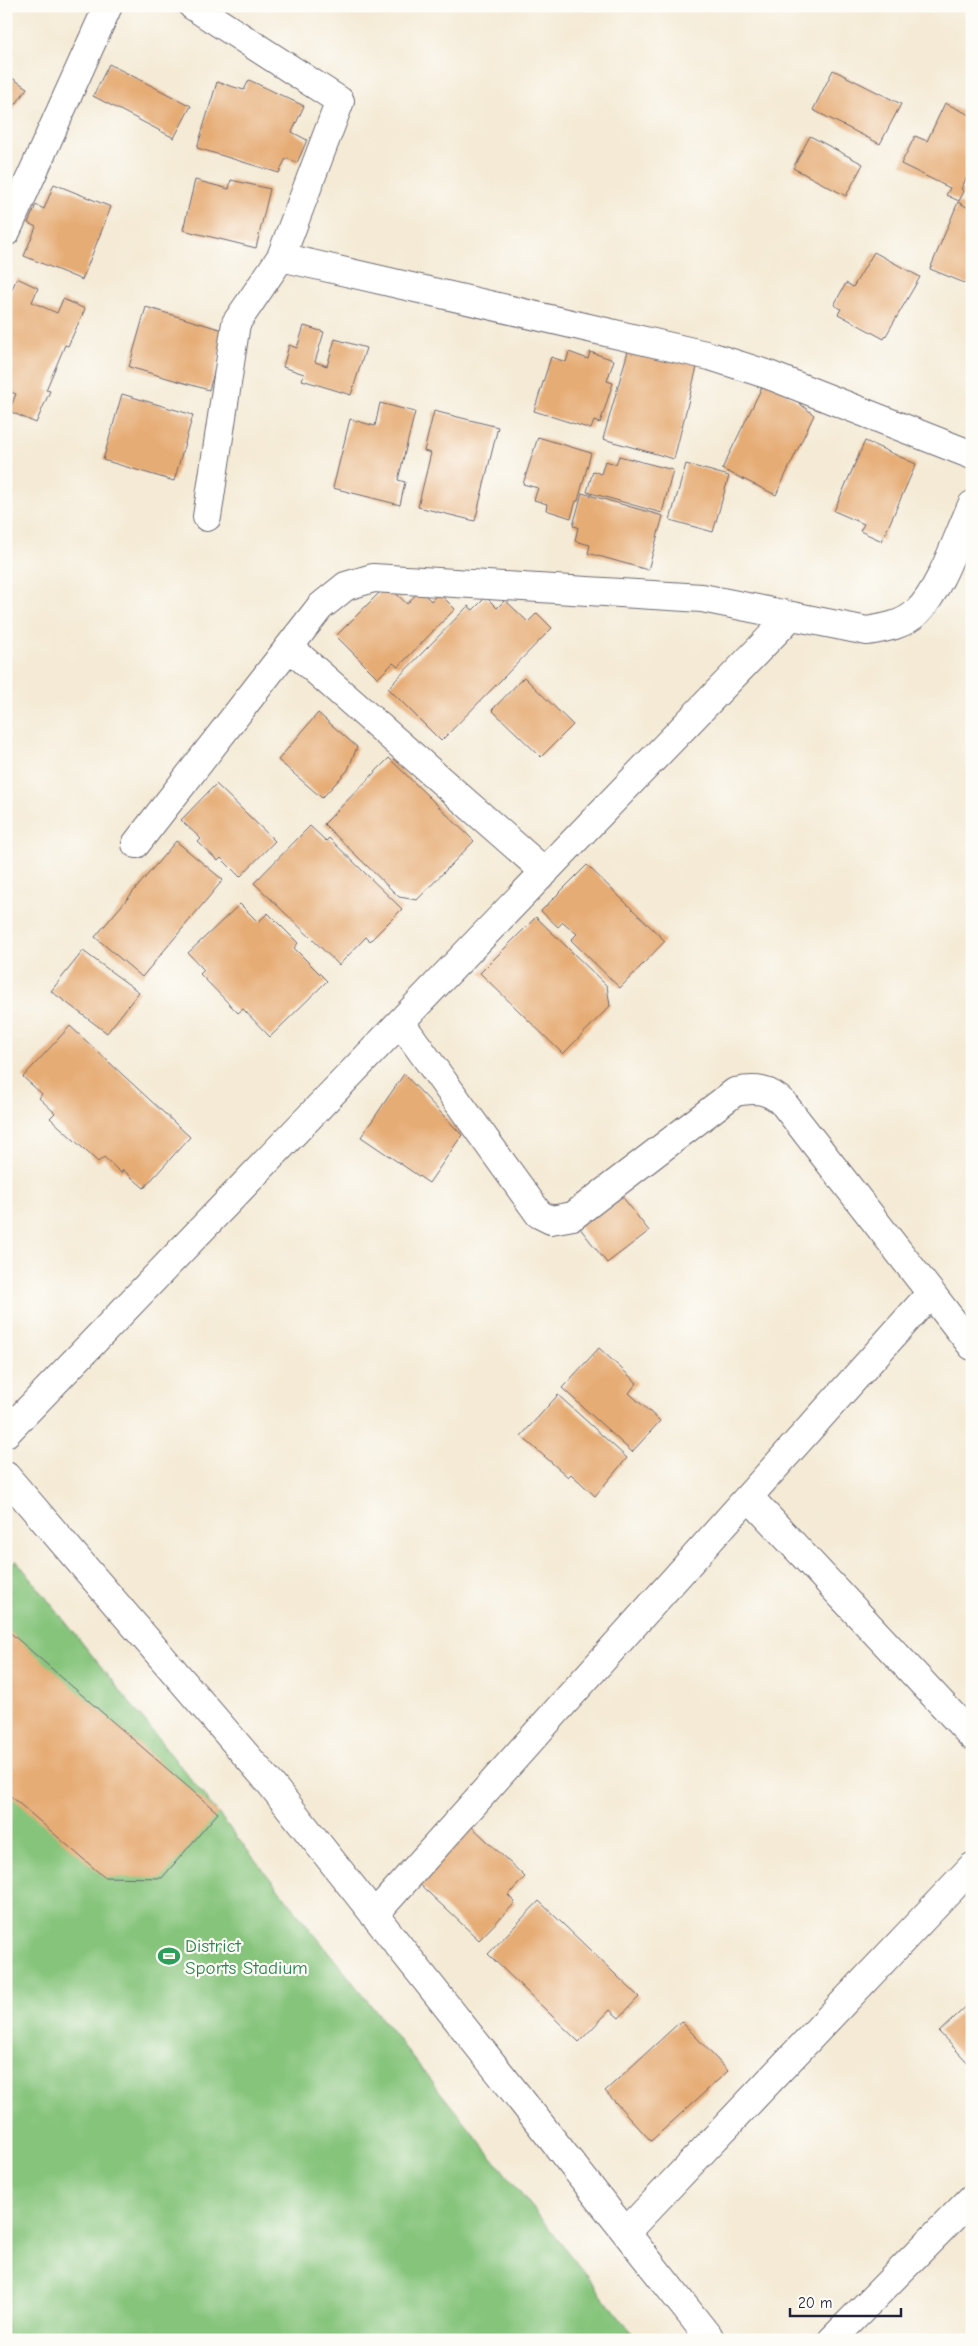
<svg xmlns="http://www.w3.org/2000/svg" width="978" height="2346" viewBox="0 0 978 2346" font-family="'Comic Neue',sans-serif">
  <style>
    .green { fill: #86c47b; stroke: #54735b }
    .building { fill: #e6ac75 }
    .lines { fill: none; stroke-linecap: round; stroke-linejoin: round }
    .minor-casing { stroke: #6c6871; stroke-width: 30 }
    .minor { stroke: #fff; stroke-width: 28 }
    .labels { text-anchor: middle; stroke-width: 4.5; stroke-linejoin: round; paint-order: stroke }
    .leisure-label { font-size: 19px; fill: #27864d; stroke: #fdfcf7; text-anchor: start }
  </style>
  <rect width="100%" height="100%" fill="#fdfcf7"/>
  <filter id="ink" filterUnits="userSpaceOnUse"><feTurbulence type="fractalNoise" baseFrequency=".02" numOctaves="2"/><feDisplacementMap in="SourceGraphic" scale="10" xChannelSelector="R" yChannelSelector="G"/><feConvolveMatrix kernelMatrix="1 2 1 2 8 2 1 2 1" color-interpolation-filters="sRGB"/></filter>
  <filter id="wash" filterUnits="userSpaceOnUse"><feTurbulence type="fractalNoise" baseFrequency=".0096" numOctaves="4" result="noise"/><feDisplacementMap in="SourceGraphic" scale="20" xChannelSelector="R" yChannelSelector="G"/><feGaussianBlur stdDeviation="1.12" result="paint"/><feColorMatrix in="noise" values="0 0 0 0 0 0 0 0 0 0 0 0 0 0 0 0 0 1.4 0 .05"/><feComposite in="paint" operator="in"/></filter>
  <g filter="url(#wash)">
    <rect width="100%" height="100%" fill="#f4ead5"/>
    <path class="green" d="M16,1560L638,2340H6V1572Z"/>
    <g id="blocks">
      <path class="building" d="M109,64L191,106L174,138L93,96Z
        M833,70L901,104L880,144L813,110Z
        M6,74L27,88L6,119Z
        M249,80L304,106L292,132L307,140L297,163L286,158L279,173L197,148L217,82L244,90Z
        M945,103L972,116V167L961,189L964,191L959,201L946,195L950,188L901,164L915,136L927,141Z
        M810,136L863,164L846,196L793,168Z
        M195,180L229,189L231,180L270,189L256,248L183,230Z
        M54,184L111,207L82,280L24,256L36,227L28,223L36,205L44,209Z
        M958,202L972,210V286L930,269Z
        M874,252L920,277L884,339L838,314L841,309L834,305L846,283L853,287Z
        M17,278L38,288L32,302L57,313L63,299L85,309L68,346L65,345L46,390L50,391L36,423L9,411L16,394L6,390V302Z
        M146,307L226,331L209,390L129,367Z
        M304,326L324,332L315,362L327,366L335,339L366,348L351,395L302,380L304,374L283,367L289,345L297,348Z
        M630,344L698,363L674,459L603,439Z
        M569,352L588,359L590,352L614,360L607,381L613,383L600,423L594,421L591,429L534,411L551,357L566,362Z
        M767,377L814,415L776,495L722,469Z
        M122,394L193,415L174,481L103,460Z
        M380,403L415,412L398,480L405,482L400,505L333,488L350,419L375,426Z
        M434,411L498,427L475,521L418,507L431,453L424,451Z
        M538,437L591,453L578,501H576L571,518L546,510L547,504L534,500L538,488L523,484Z
        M865,441L916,464L882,541L860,531L864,524L834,511Z
        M619,456L673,470L662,513L587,492L593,471L601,474L605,461L616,464Z
        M686,464L729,476L713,532L670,520Z
        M582,493L663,516L648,570L588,553L590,545L575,541L578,527L573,526Z
        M387,585L407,604L420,590L431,601L439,593L455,609L398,667L393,663L378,678L336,636Z
        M486,597L497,608L505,600L528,622L537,613L552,628L441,741L388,688L468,606L473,610Z
        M524,677L573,725L541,757L492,710Z
        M318,713L357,747L348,770L322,798L278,760Z
        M389,758L474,841L417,900L399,897L324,824Z
        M216,784L275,841L240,877L221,858L218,861L198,842L201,839L181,820Z
        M310,826L326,841L329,838L402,909L370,941L366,937L339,965L254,883Z
        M176,841L223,880L142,977L95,937Z
        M587,865L665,941L620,988L571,940L577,934L563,922L558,927L541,911Z
        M240,904L258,922L268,913L298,943L294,948L327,981L270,1037L243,1009L238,1013L200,974L204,970L188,953Z
        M536,917L607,986L610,1006L563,1054L480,973Z
        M83,951L139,992L107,1033L51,991Z
        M70,1026L190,1137L144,1188L123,1170L121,1173L104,1157L98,1162L50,1118L55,1113L39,1098L42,1094L23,1077Z
        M404,1074L462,1135L429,1183L361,1137Z
        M614,1186L649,1231L607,1263L572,1218Z
        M599,1348L637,1383L629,1393L660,1421L632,1452L562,1388Z
        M558,1395L627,1458L595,1496L571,1474L568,1477L521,1436Z
        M6,1629L218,1813L162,1878L104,1877L6,1792Z
        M467,1822L525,1877L508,1895L515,1903L479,1940L413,1878Z
        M539,1901L639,1997L619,2018L610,2010L579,2042L488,1954Z
        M972,2001V2067L939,2032Z
        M681,2021L728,2071L651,2141L605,2091Z"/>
    </g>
  </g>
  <g filter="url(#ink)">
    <use href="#blocks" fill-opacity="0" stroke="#6c6871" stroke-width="1"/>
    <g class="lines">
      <g class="minor-casing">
        <path id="minor" d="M193,6L340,101L281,257L236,323L207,517
          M6,232L108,6
          M281,257L710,356L769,375L972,455
          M289,647L545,872
          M136,844L320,607L346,586L373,578L702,598L867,631C885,628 904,625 917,612C940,591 958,535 972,505
          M401,1023L539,1214L551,1220L573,1216L735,1092C756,1088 769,1089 784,1104L972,1346
          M6,1433C266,1159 529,888 791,616
          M6,1476L270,1783L711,2340
          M749,1497L972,1736
          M374,1915L931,1293
          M626,2232L972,1867
          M832,2340L972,2198"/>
      </g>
      <use href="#minor" class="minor"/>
    </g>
  </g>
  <defs>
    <g id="stadium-bare" transform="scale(1.725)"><path d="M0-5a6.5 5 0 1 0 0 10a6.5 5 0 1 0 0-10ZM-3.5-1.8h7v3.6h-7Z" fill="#2e9e5b" stroke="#fdfcf7" stroke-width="2.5" paint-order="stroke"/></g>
  </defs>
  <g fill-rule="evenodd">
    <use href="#stadium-bare" x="169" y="1956"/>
  </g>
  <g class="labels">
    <g class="leisure-label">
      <text x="185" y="1952">District<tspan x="185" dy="22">Sports Stadium</tspan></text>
    </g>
  </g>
  <rect width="978" height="2346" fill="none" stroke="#fdfcf7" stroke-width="25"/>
  <path d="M790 2308v8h111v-8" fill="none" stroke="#22223b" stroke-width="2.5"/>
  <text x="798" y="2308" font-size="15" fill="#22223b" stroke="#fdfcf7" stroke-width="4" paint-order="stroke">20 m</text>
</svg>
